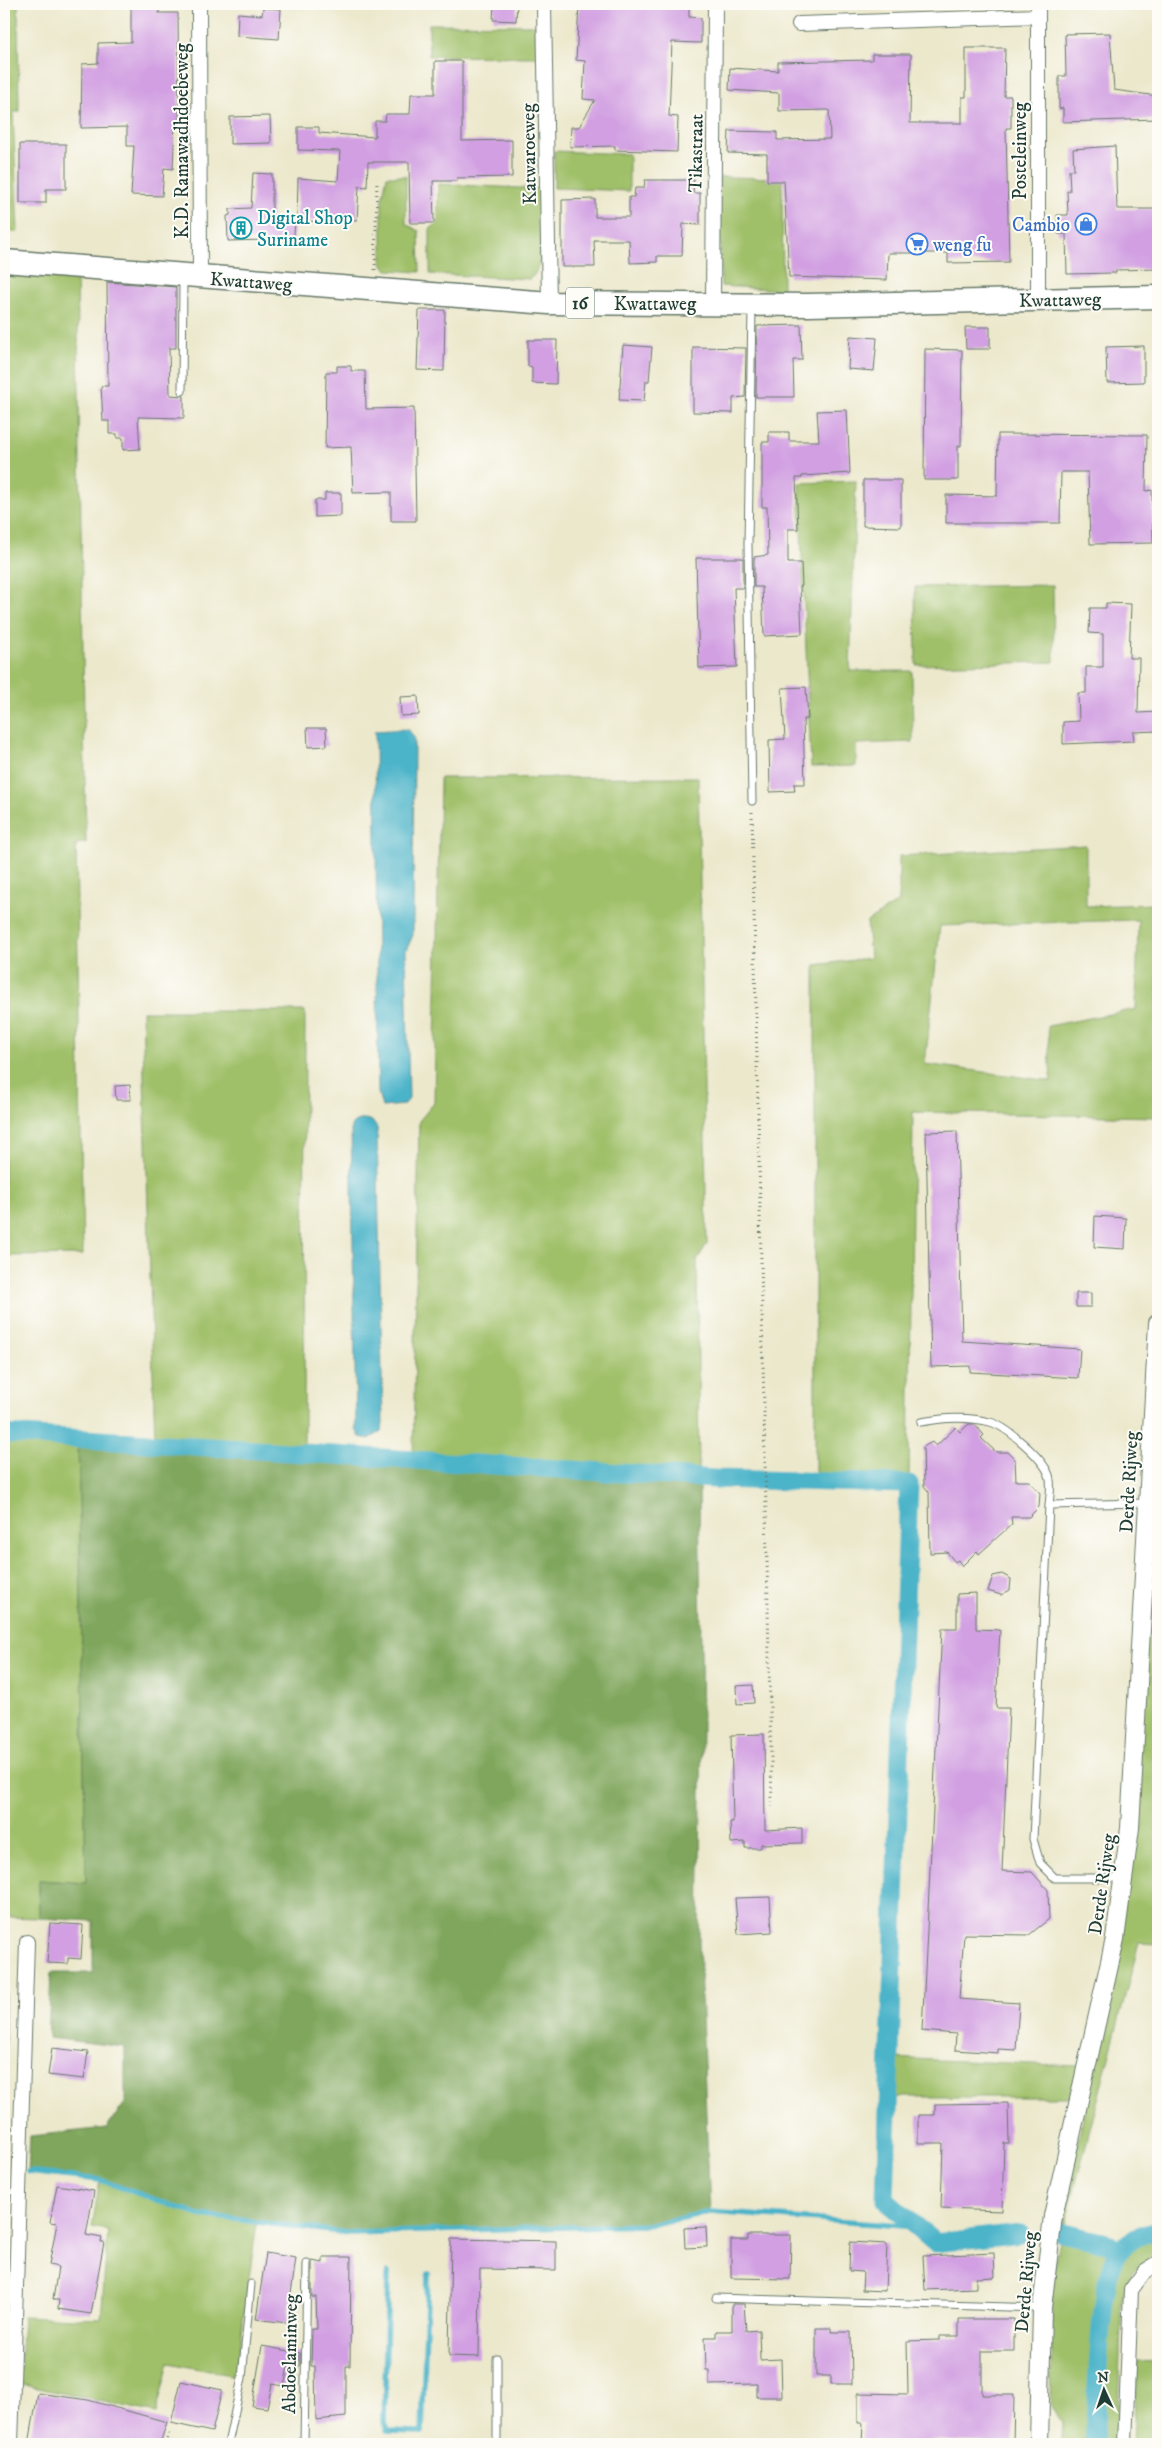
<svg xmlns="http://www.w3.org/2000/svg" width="1162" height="2448" viewBox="0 0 1162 2448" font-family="'IM FELL DW Pica',serif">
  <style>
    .green { fill: #9fbf68; stroke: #5f7e4e; fill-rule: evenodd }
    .forest { fill: #7fa65c; stroke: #4f7248 }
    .water { fill: #4bb4c9; stroke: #35787e }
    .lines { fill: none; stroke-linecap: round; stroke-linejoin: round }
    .stream { stroke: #4bb4c9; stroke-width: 5.5 }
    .canal { stroke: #4bb4c9; stroke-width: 19 }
    .building { fill: #d2a0e2 }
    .service-casing { stroke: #677969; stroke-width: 9 }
    .minor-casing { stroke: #677969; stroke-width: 16 }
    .tertiary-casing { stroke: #677969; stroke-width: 20 }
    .primary-casing { stroke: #677969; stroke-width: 25 }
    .path { stroke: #677969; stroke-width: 3; stroke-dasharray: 1 4; stroke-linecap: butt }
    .service { stroke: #fff; stroke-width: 7 }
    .minor { stroke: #fff; stroke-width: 14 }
    .tertiary { stroke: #fff; stroke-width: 18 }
    .primary { stroke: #fff; stroke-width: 22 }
    .labels { text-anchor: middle; stroke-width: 4; stroke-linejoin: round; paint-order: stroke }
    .shield { fill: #fdfcf7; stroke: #62766e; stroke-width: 1 }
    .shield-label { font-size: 18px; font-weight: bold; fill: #1f3d34 }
    .street-label { font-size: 19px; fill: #1f3d34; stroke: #fdfcf7 }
    .culture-label { font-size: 19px; fill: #0d838f; stroke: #fdfcf7; text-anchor: start }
    .shop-label { font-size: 19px; fill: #366cbe; stroke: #fdfcf7; text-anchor: end }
  </style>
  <rect width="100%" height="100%" fill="#fdfcf7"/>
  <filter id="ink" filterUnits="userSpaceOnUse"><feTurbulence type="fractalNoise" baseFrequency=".02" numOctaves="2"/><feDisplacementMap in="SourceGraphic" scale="10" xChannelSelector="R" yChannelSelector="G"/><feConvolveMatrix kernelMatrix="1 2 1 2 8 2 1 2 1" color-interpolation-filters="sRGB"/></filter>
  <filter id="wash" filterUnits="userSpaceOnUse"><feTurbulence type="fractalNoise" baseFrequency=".0096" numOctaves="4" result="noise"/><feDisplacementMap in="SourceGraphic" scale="20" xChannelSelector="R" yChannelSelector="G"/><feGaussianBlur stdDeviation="1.12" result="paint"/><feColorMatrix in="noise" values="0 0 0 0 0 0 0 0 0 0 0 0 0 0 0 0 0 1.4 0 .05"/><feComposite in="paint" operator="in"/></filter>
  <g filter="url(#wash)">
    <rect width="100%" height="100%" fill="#ece8cc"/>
    <path class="green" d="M4,4H18L19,112H13L18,232L4,231Z
      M429,24L536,25L537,57L429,56Z
      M554,151L629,154V191L554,188Z
      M387,176H406V224L419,231L420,272L387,270L382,263V200Z
      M719,177L782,178L783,290L721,286Z
      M438,184L542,189C542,213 549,264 530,279L430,274V229L438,223Z
      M4,264L77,271L86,843L76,844L83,1255L4,1256Z
      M856,481L850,671H912L913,742L856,744V766L811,767L799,483Z
      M1053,585L1054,662L916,665L915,587Z
      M698,777L707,1244L697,1260L699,1478L413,1458L419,1121L434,1103L440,778Z
      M1086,845V906L1158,904L1157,1117L913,1112L909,1484L815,1481V965L870,958L867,922L899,901V856ZM1138,920L1136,1009L1048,1026L1051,1081L925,1064L940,926Z
      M142,1011H305L304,1451L155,1442Z
      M4,1434L78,1438L86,1883L39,1880V1918L6,1917L5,2060Z
      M1158,1442V1944L1139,1943L1063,2232L1110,2244L1118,2252L1126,2244L1158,2231V2251L1133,2271L1122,2295L1117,2444H1061L1062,2423L1050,2402L1053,2279L1057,2251L1063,2233L1062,2215L1121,1940Z
      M890,2058L1079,2066L1069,2097H889Z
      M100,2180L199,2215L257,2222L235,2376L169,2363L156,2413L19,2384L23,2316L101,2319L108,2230L92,2227Z
      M1137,2361L1158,2362V2444H1133Z"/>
    <path class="forest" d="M78,1438L699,1478L702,1727L699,1941L710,2212L647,2225L348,2233L199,2215L100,2180L28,2172L30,2136L106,2128L125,2103V2047L48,2038L51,1973H93V1921L39,1918V1880L86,1883Z"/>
    <path class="water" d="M408,729L414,737L413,935L406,951L409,1099L404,1105L382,1107L378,1092L375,731Z
      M365,1119L372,1121L377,1128L383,1423L381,1432L369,1439L360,1437L356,1429L351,1126L356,1121Z"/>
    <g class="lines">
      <path class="stream" d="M28,2172L100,2180L199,2215L348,2233L647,2225L710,2212L916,2227
        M388,2273L384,2423L387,2431L422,2432L428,2274"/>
      <path class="canal" d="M4,1434L715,1479L909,1484L885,2200L935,2243L1020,2233
        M1063,2233L1110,2244L1118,2252
        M1094,2444C1097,2405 1098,2279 1118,2252C1126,2241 1146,2233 1158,2231"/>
    </g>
    <g id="blocks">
      <path class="building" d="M131,4H159V13H178L179,123H175L173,169L164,168L162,196L131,195L134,146H127V127L81,128L82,64L98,63V43L131,42Z
        M494,4H517L516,21L493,20Z
        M579,4H662V6H689V17L701,18V43L672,42L669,116L678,117L677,152L615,150V146L570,147L571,127H579L595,100L583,99L585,61L576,60Z
        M263,8L281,9L279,39L237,36L238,13L262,15Z
        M1110,33L1114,90L1158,96V119L1063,122V108L1059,109V76H1066L1065,34Z
        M966,48H1005L1004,96H1011V128H1006L1009,262L948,263V253H888L887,280L789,277L784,181H767V154L728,153L729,131L777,132V140L830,139L829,110L779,111V93L729,90L730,68L778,71V62L872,60V54H911L910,123H962V97H966Z
        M435,61H462V141L512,140V177L457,178L458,181H433L434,223H410L409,162H368L367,187L359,186L357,220L330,218V222L297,221L298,178L338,181L340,151L298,150V127H319V133L375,137V121H385L386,114H410L411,94H435Z
        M270,116L271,143L230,144V117Z
        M20,144H66V189H46V203H20Z
        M1115,146L1117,209H1158V269L1116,270V273L1067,274L1066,234H1058L1057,215H1068L1067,191H1070L1069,170H1074L1073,149Z
        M253,173L272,174V223H295L293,244L266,242V240L228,241L227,216L230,215V209L251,208Z
        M645,180H694L693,193H700V225L683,224L682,256H657V262L630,263L629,240H594L595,267H562V200L595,199V217H629V197H634L635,188H644Z
        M107,282L176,287V348H169L170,395L184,396V418L138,417L140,449L123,450V438H117V434H109V421H103L101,386H108Z
        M419,310H445L444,371L417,370Z
        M801,325L802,360H793L794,397H756L757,326Z
        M965,327H990V349H966Z
        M850,336L877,338L874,371L848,369Z
        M528,340H557L556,384L532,383V367L528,366Z
        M623,345L652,347L649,381H646L644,401L619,400Z
        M1144,346V382L1107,383L1106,347Z
        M693,347L746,348L745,397L733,398V413L693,412Z
        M925,349L962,350L961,446H958V480H924Z
        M337,366H351V371H365L366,409L414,408L416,521H391V492L353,493L351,447L325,448L326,372H337Z
        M847,410L850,473L802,476V478H796L798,529H788V563H801L802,586H800L802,634L764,636L762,587H754V557L768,555L767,507H762V442H769V432H789V441H819L817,411Z
        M998,434L1147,435L1146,491L1152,490L1153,543L1090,544L1088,472H1061L1060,523H946V495L997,496Z
        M863,480H901V527L863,526Z
        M325,493H341V516L315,517V500H325Z
        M696,558H743V588H734L737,667L699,668Z
        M1106,603L1131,604L1129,658H1139L1138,713L1158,712V731L1133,732L1134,741L1063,744V722L1079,721L1078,693H1086V667H1103V634L1089,633L1090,608H1106Z
        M806,687L808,719H803L805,784H794L795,791L770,792L769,740L785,739L782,688Z
        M418,696L419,715L401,716L400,697Z
        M307,728H326L327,746L308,747Z
        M130,1085L131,1100H116L115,1086Z
        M957,1131L962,1341L1080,1349L1078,1378L970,1372V1366L931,1367L926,1132Z
        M1095,1216L1126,1218L1125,1249L1094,1247Z
        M1076,1293H1091V1307H1076Z
        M969,1424H974L984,1435L981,1438L996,1452H1008L1015,1459L1016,1481H1029L1040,1493L1039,1507L1029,1517H1011L1012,1524L979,1554L977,1551L962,1566L958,1560L955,1562L947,1552L930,1553L929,1492L924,1486L923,1447L932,1442L936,1446L956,1427L960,1432Z
        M1002,1574L1011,1579L1010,1590L1001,1595L988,1591L993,1576Z
        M976,1593V1629L1000,1630L996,1708H1009L1002,1871L1032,1872L1048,1890L1049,1919L1029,1935L964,1934L959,1999L1019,2003L1016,2050L998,2049V2053L955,2050L956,2034L922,2031L942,1628H957V1594Z
        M753,1685L754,1703L737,1704L736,1686Z
        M764,1734L765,1830L802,1828V1843L761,1844V1848H745V1842L731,1843L730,1822H733L731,1735Z
        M770,1897L772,1932L738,1934L735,1898Z
        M50,1923L83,1925L81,1959L68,1958V1964L47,1963Z
        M52,2048L88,2052L84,2079L48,2075Z
        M1008,2103L1009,2143H1004L1002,2211L941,2209L943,2143H918V2115H935V2104Z
        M57,2185L94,2191L86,2235L102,2238L101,2242H104L91,2314L58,2309L59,2300H53L58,2267L49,2265L57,2223L50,2222Z
        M706,2227L707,2247L685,2248L684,2228Z
        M748,2235H791L790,2279L731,2278V2240H748Z
        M451,2239L556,2241V2270L480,2269L479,2357L449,2356Z
        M850,2242L887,2244L885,2291L862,2290L863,2272L849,2271Z
        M266,2253L296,2258L287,2323L256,2319Z
        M994,2253L995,2277L976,2278V2288L925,2290L923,2256Z
        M323,2257H351L350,2366H346V2417L316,2420L315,2366H311L312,2329H317L316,2297H312V2261L323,2263Z
        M732,2304H744L746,2331L759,2330L760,2360L781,2359L782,2397H757V2384L709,2385V2370H706L705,2337H716V2331H732Z
        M959,2319H1014V2351H982V2395H1014L1013,2444L932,2440V2444H862L863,2423H858V2393L908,2394L907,2341L939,2340V2336H959Z
        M816,2328H831V2332H851L852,2384H831V2376H816Z
        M262,2346L300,2353V2366L288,2367L284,2386L272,2384L267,2408L252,2406Z
        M181,2381L222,2390L212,2432L171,2423Z
        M38,2393L88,2400L167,2422L160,2444H29Z"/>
    </g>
  </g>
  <g filter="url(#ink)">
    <use href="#blocks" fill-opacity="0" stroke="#677969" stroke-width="1"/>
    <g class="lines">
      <g class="service-casing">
        <path id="service" d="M182,391L183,279
          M752,801L748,544L752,308
          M921,1422C944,1418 966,1416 990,1422C1006,1426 1043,1458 1049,1475C1052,1484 1050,1495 1049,1505
          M1123,1878H1055L1040,1863L1033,1839L1049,1505L1147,1503
          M716,2298L1041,2308
          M228,2444L242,2378L251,2284
          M304,2444L307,2264
          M497,2444V2359"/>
      </g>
      <g class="minor-casing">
        <path id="minor" d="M199,4L200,278
          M544,4L549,303
          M799,24L1038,16
          M1038,298V4
          M713,303L715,4
          M11,2444L27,1942
          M1125,2444L1131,2290L1145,2271L1158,2263"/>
      </g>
      <g class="tertiary-casing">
        <path id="tertiary" d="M1039,2444L1042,2308L1053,2216L1115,1939L1130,1828L1158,1323"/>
      </g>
      <g class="primary-casing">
        <path id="primary" d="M4,261L549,303L808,305L1158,297"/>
      </g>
      <path class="path" d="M375,270L377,180
        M752,812L772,1807
        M166,2444L169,2431"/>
      <use href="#service" class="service"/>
      <use href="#minor" class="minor"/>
      <use href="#tertiary" class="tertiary"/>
      <use href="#primary" class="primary"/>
    </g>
  </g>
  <defs>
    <g id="shop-ring" transform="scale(1.125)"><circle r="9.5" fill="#fdfcf7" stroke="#3f7fe0" stroke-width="1.5"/><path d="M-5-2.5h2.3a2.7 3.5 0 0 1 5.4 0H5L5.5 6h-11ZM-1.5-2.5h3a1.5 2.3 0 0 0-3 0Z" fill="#3f7fe0"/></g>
    <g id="building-ring" transform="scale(1.125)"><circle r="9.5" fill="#fdfcf7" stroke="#0f9aa8" stroke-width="1.5"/><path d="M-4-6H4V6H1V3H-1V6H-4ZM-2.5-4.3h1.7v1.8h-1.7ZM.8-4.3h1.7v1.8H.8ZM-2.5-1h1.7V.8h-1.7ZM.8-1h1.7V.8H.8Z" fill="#0f9aa8"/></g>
    <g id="supermarket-ring" transform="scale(1.125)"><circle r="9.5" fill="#fdfcf7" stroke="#3f7fe0" stroke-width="1.5"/><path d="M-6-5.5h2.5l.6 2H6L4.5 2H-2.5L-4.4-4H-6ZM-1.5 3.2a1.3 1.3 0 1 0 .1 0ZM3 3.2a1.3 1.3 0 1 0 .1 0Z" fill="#3f7fe0"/></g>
  </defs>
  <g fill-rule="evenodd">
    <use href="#shop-ring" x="1086" y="224"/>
    <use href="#building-ring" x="241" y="228"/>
    <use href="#supermarket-ring" x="917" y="244"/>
  </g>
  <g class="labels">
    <rect class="shield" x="566" y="287.5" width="28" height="31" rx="4"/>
    <g class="shield-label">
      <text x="580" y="309">16</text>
    </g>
    <g class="street-label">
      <text transform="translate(181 141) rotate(-90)" y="7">K.D. Ramawadhdoebeweg</text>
      <text transform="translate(1019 151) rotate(-90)" y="7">Posteleinweg</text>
      <text transform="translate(695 153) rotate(-89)" y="7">Tikastraat</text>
      <text transform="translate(528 154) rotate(-91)" y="7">Katwaroeweg</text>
      <text transform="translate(251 281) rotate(4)" y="7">Kwattaweg</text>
      <text transform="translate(1060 299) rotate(-1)" y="7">Kwattaweg</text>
      <text x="655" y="310">Kwattaweg</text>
      <text transform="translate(1128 1482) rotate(-87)" y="7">Derde Rijweg</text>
      <text transform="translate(1101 1884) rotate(-82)" y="7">Derde Rijweg</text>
      <text transform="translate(1025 2282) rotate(-85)" y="7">Derde Rijweg</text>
      <text transform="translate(289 2354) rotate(-89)" y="7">Abdoelaminweg</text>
    </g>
    <g class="culture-label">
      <text x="257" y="224">Digital Shop<tspan x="257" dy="22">Suriname</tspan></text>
    </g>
    <g class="shop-label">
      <text x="1070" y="231">Cambio</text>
      <text x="933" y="251" text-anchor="start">weng fu</text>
    </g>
  </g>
  <rect width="1162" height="2448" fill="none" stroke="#fdfcf7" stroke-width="20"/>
  <g transform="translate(1104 2390) rotate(357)" stroke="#fdfcf7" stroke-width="4" paint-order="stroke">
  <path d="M0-4L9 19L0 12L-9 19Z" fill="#1f3d34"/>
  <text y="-8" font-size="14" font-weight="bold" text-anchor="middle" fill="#1f3d34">N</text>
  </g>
</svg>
